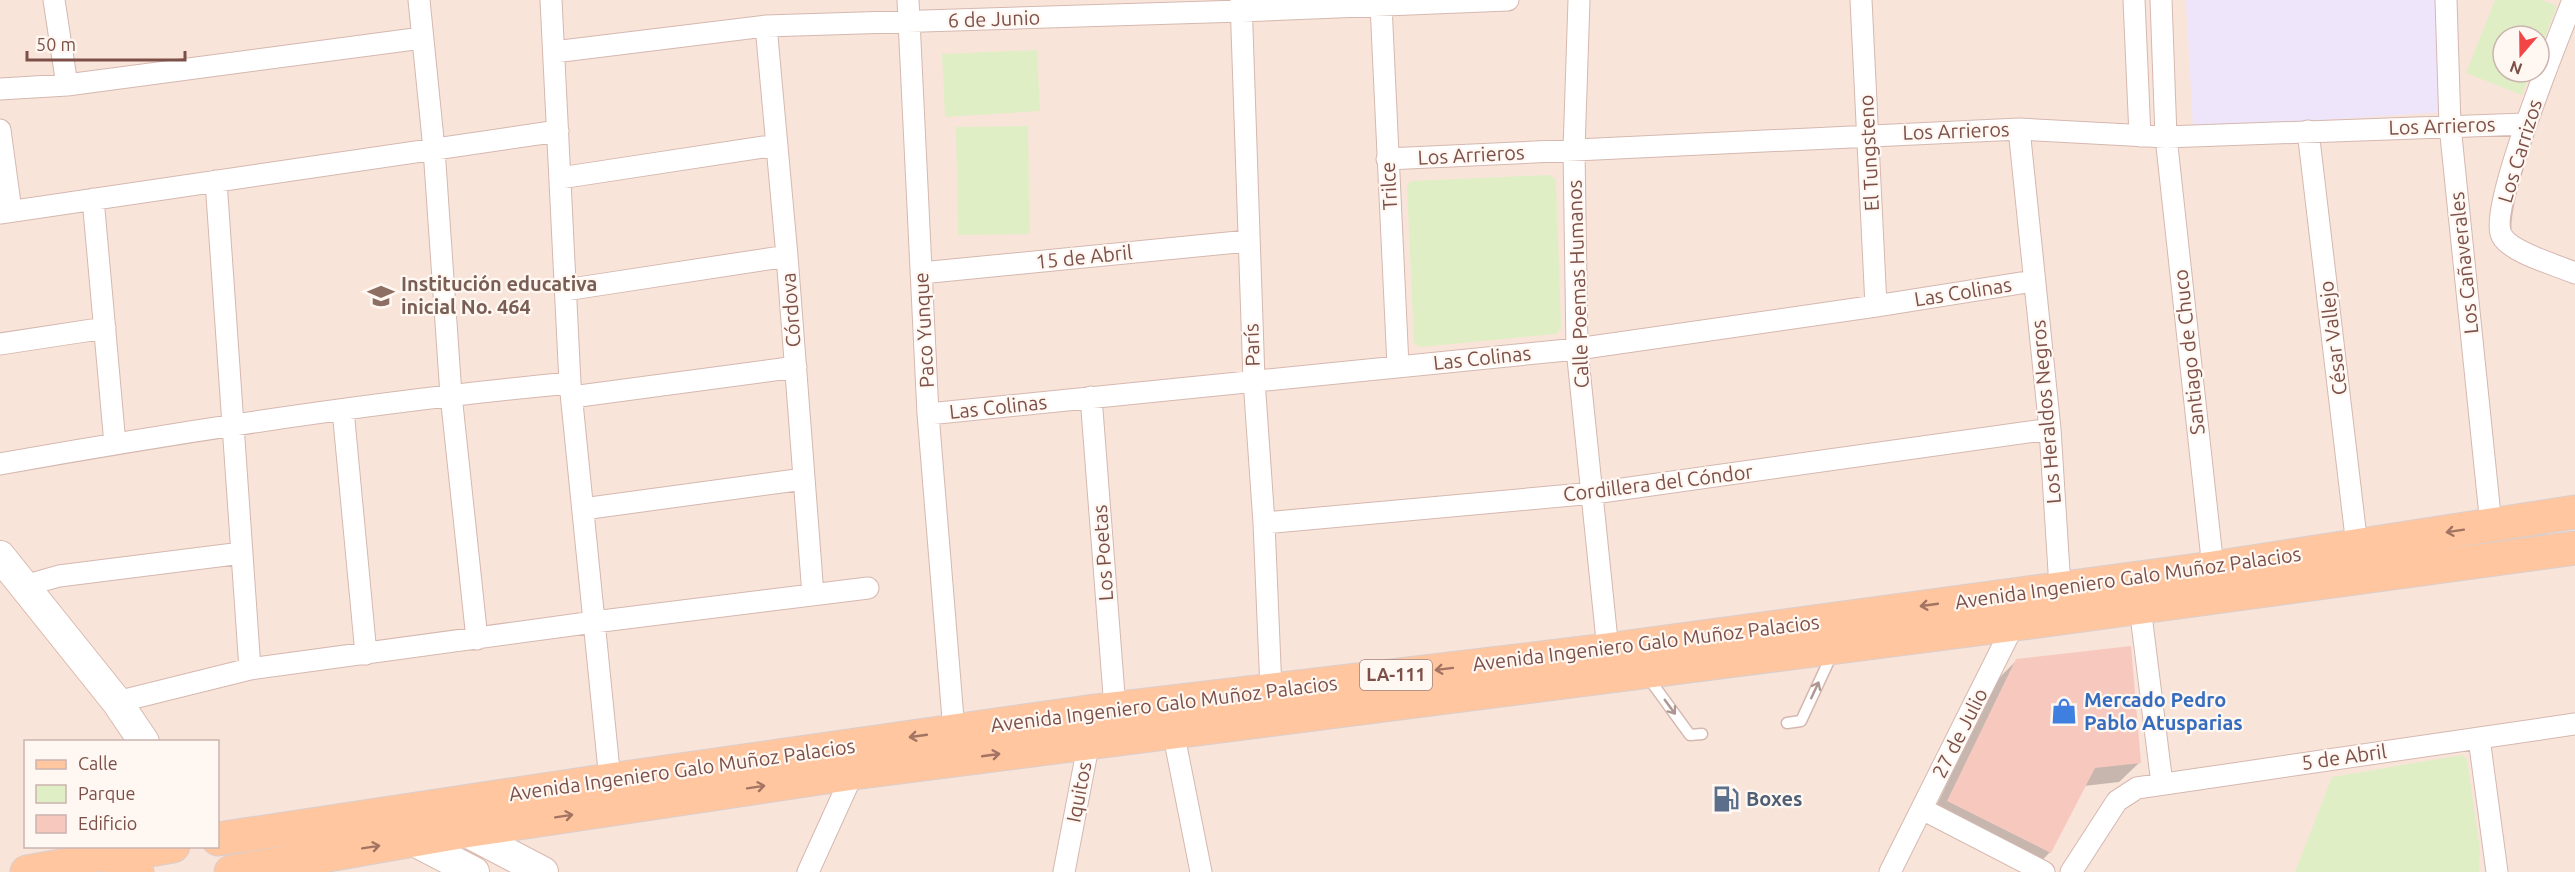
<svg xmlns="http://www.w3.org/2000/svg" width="2575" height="872" viewBox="0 0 2575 872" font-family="Ubuntu,sans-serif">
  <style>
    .residential { fill: #f9e4da; fill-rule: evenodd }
    .education { fill: #eee5fb }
    .green { fill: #dfeec5 }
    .shadow { fill: #0003 }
    .building { fill: #f6c8be }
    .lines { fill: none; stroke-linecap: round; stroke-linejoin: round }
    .lane-casing { stroke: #d5b8b0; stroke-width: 13 }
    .street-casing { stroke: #d5b8b0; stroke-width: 23 }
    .secondary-casing { stroke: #dab9af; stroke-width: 32 }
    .primary-casing { stroke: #dacecc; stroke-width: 35 }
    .lane { stroke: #fff; stroke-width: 10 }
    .street { stroke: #fff; stroke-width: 21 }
    .secondary { stroke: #fff; stroke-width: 30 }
    .primary { stroke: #ffc69f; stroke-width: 33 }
    .oneway { stroke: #a37363 }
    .oneway2 { stroke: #b09692 }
    .labels { text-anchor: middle; stroke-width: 4.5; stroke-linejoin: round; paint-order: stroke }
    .shield { fill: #fff7f1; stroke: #a3827b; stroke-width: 1.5 }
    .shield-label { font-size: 18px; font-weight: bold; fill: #7c5049 }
    .street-label { font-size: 20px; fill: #7c5049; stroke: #fff7f1 }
    .education-label { font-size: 20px; font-weight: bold; fill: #785e54; stroke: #fff7f1; text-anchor: start }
    .shop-label { font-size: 20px; font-weight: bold; fill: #366cbe; stroke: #fff7f1; text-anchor: start }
    .service-label { font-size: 20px; font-weight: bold; fill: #4e5e75; stroke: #fff7f1; text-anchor: start }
  </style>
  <rect width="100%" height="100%" fill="#fef1e9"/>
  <path class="residential" d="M0,0H2575V872H0ZM2503,36H2539V72H2503ZM26,742H218V846H26Z"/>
  <path class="education" d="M2186,0H2441L2447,112L2193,128Z"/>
  <path class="green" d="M2495,0H2542L2557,6L2539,53V36H2503V72H2531L2522,95L2466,73Z
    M1037,50L1040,111L945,117L942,54Z
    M1028,126L1030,234L958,235L956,127Z
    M1550,175L1556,180L1561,328L1556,334L1420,347L1414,343L1407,185L1411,181Z
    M2462,755L2467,759L2480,851L2479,872H2295L2332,777Z"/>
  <path class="shadow" d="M2017,660L2139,763L2119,782L2084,786L2050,852L2031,872L1929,821L1997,680Z"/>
  <path class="building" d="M2131,646L2141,763L2095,768L2051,853L1947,801L2016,659Z"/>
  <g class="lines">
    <g class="lane-casing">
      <path id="lane" d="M1647,676L1690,735L1702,734
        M1787,723L1801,721L1833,652"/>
    </g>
    <g class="street-casing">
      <path id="street" d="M54,0L67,85
        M419,0L434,149L451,395L477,639
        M551,0L570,383L610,780
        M908,0L928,414L954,731
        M1241,0L1254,380L1264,523L1271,690
        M1579,0L1574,150L1577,349L1609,660
        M1861,0L1876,306
        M2134,0L2140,136
        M2161,0L2166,137L2213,568
        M2446,0L2450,126L2491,525
        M2573,0C2560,34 2487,212 2502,236C2511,253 2557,265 2575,273
        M1381,5L1398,366
        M766,26L787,256L813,595
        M554,52L766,26L1241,11L1508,0
        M0,89L67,85L422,38
        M2019,129L2050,429L2060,587
        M0,130L11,211
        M2308,131L2357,546
        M1387,159L2019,129L2166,137L2525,124
        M560,178L777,145
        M216,181L250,669
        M93,199L115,444
        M0,213L558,131
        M921,273L1248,241
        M565,290L787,256
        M0,344L105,328
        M572,397L796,367
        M1091,397L1115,708
        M343,410L366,654
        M928,414L1577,349L1876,306L2033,281
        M0,464C189,430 379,401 570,383
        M583,509L804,479
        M1264,523L1594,493L2050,429
        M24,586L59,576L242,553
        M2140,607L2162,784
        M117,702L250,669L594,622L868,588
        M1173,731L1201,872
        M2479,738L2497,872
        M1922,809L2044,872
        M808,872L853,773
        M1064,872L1089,741V731
        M1890,872L2018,616
        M2071,872L2117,801L2137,788L2575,724"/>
    </g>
    <g class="secondary-casing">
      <path id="secondary" d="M0,556L117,702L144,742
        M457,819L465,831L543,872
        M406,828L412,840L474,872"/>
    </g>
    <g class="primary-casing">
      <path id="primary" d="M218,839L610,780L1088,712L1608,650L2213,568L2575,512
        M115,856L173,846
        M27,872L72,864
        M66,872C86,848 116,850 137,872
        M231,872L465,831L853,773L2016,624L2575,548"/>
    </g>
    <use href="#lane" class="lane"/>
    <use href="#street" class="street"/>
    <use href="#secondary" class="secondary"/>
    <use href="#primary" class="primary"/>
  </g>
  <defs><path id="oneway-shaft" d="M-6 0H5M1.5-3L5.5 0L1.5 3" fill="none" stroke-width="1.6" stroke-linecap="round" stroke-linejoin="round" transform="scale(1.5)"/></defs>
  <g class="oneway">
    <use href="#oneway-shaft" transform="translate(2455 531) rotate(171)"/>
    <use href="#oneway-shaft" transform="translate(1929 605) rotate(172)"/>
    <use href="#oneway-shaft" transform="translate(1444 669) rotate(173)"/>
    <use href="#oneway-shaft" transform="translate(918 736) rotate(172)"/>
    <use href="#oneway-shaft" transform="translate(991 755) rotate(-8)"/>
    <use href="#oneway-shaft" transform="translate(756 787) rotate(-9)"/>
    <use href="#oneway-shaft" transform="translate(564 816) rotate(-9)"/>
    <use href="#oneway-shaft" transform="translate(371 847) rotate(-9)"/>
  </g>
  <g class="oneway2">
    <use href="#oneway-shaft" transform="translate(1815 690) rotate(-65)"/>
    <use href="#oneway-shaft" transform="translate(1670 707) rotate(54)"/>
  </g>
  <defs>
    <g id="school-bare" transform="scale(2.07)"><path d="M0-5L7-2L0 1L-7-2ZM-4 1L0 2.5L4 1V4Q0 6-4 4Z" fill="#8d6e63" stroke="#fff7f1" stroke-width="2.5" paint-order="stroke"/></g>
    <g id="shop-bare" transform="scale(2.07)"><path d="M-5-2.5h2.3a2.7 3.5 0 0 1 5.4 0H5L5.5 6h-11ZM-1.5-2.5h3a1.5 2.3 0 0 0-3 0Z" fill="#3f7fe0" stroke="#fff7f1" stroke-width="2.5" paint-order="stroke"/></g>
    <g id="fuel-bare" transform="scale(2.07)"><path d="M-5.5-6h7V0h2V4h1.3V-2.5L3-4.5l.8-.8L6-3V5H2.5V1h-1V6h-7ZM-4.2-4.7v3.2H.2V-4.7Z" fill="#5c6f8a" stroke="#fff7f1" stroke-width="2.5" paint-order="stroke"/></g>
  </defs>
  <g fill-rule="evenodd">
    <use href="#school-bare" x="381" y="296"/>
    <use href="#shop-bare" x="2064" y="711"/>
    <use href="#fuel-bare" x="1726" y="799"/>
  </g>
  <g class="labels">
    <rect class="shield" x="1360" y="660" width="72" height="30" rx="4.5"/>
    <g class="shield-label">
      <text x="1396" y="681">LA-111</text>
    </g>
    <g class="street-label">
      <text transform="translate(994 19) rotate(-2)" y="7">6 de Junio</text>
      <text transform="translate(2442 126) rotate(-2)" y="7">Los Arrieros</text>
      <text transform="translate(1956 131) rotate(-2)" y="7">Los Arrieros</text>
      <text transform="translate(2520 151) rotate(-73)" y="7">Los Carrizos</text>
      <text transform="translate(1869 153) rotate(-93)" y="7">El Tungsteno</text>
      <text transform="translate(1471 155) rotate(-3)" y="7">Los Arrieros</text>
      <text transform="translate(1389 186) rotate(-93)" y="7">Trilce</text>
      <text transform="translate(1084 257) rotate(-6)" y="7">15 de Abril</text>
      <text transform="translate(2464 263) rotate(-96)" y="7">Los Cañaverales</text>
      <text transform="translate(1578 284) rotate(-92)" y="7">Calle Poemas Humanos</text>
      <text transform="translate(1963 292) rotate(-9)" y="7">Las Colinas</text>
      <text transform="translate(791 310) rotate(-94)" y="7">Córdova</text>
      <text transform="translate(924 330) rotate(-93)" y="7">Paco Yunque</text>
      <text transform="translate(2333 338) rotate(-97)" y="7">César Vallejo</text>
      <text transform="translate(1252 345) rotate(-92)" y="7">París</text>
      <text transform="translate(2189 352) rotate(-96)" y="7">Santiago de Chuco</text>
      <text transform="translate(1482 358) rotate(-6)" y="7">Las Colinas</text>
      <text transform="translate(998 407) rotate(-6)" y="7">Las Colinas</text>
      <text transform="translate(2046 412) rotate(-95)" y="7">Los Heraldos Negros</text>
      <text transform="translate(1658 483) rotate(-7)" y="7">Cordillera del Cóndor</text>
      <text transform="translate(1103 553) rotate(-94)" y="7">Los Poetas</text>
      <text transform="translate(2128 578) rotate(-8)" y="7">Avenida Ingeniero Galo Muñoz Palacios</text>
      <text transform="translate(1646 643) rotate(-7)" y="7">Avenida Ingeniero Galo Muñoz Palacios</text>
      <text transform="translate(1164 704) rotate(-7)" y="7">Avenida Ingeniero Galo Muñoz Palacios</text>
      <text transform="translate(1960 733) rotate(-63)" y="7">27 de Julio</text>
      <text transform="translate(2344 757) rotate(-8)" y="7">5 de Abril</text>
      <text transform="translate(682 770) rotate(-8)" y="7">Avenida Ingeniero Galo Muñoz Palacios</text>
      <text transform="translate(1079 792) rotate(-79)" y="7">Iquitos</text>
    </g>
    <g class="education-label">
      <text x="401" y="291">Institución educativa<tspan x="401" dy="23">inicial No. 464</tspan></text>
    </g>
    <g class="shop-label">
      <text x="2084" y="707">Mercado Pedro<tspan x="2084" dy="23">Pablo Atusparias</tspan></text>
    </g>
    <g class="service-label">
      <text x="1746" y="806">Boxes</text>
    </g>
  </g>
  <rect x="24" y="740" width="195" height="108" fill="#fff7f1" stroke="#cbb4ae" stroke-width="1.5"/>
  <rect x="36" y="760" width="30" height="9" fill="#ffc69f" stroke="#cbb4ae" stroke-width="1.5"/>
  <text x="78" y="770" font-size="18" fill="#7c5049">Calle</text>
  <rect x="36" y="785" width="30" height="18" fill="#dfeec5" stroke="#cbb4ae" stroke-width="1.5"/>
  <text x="78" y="800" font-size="18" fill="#7c5049">Parque</text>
  <rect x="36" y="815" width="30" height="18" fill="#f6c8be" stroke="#cbb4ae" stroke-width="1.5"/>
  <text x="78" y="830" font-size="18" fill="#7c5049">Edificio</text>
  <g transform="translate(2521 54) rotate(200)"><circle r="28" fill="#fff7f1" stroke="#cbb4ae" stroke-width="1.5"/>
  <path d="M0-4.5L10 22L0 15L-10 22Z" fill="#f14645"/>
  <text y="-9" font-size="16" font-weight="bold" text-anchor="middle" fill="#7c5049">N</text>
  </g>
  <path d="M27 51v9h158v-9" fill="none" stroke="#7c5049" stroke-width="3"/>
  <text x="36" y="51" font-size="18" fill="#7c5049" stroke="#fff7f1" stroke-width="4.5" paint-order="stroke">50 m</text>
</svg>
